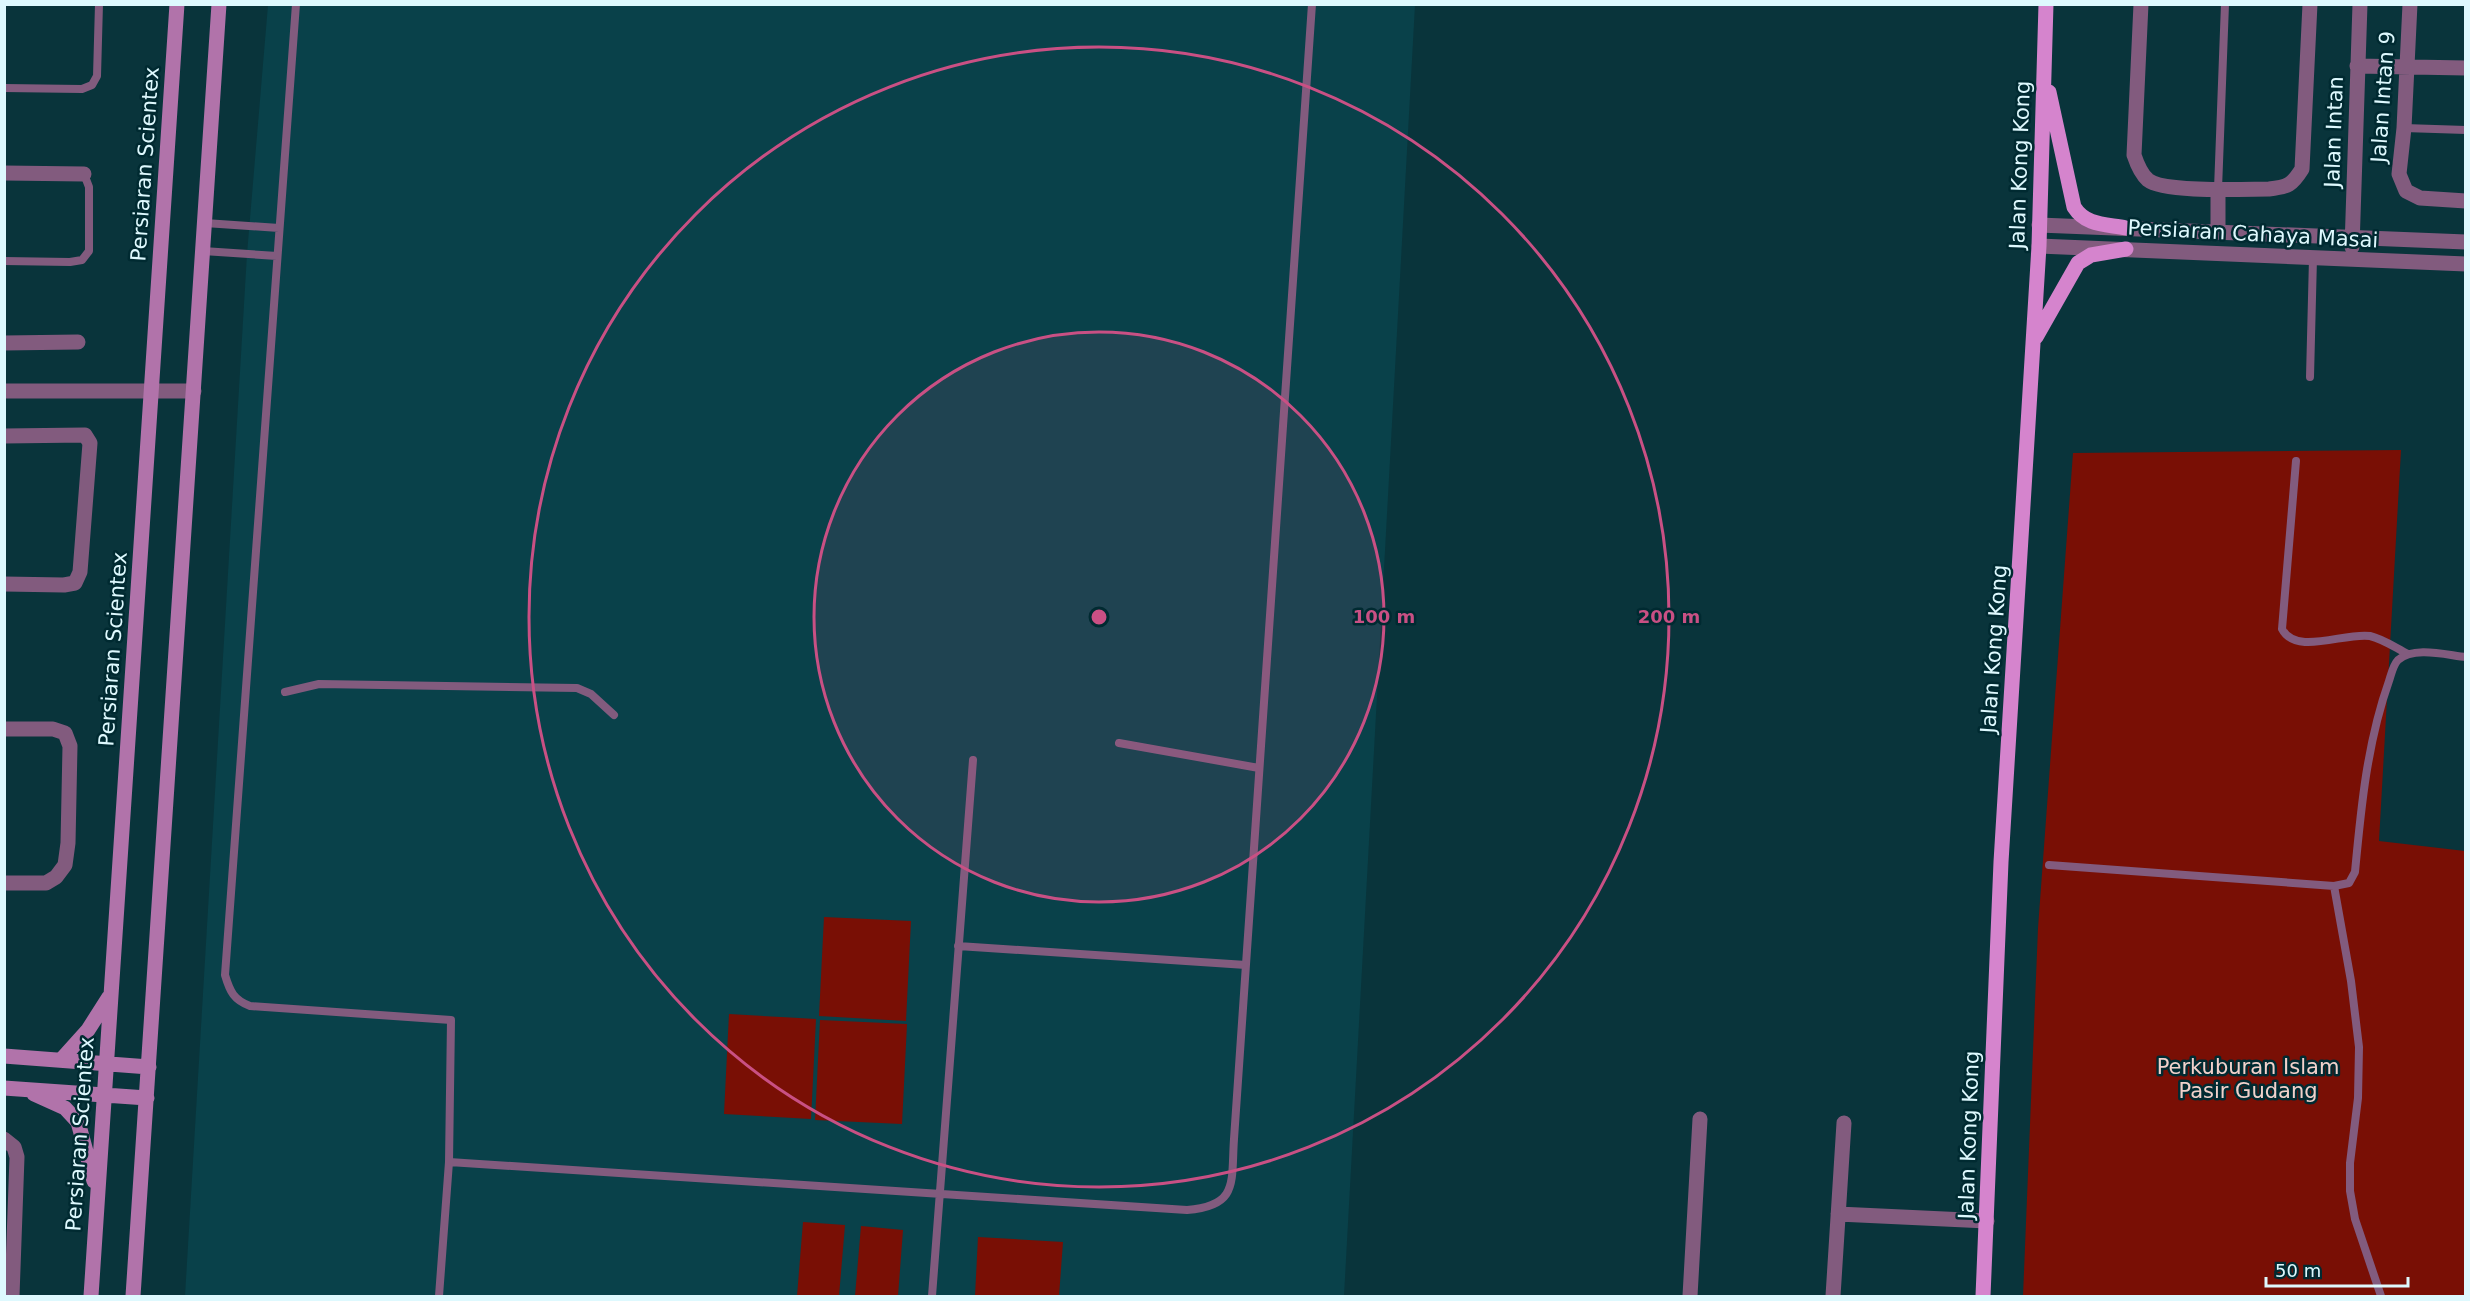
<svg xmlns="http://www.w3.org/2000/svg" width="2470" height="1301" viewBox="0 0 2470 1301" font-family="'DejaVu Sans',sans-serif">
  <style>
    .built { fill: #09414a }
    .green { fill: #790f05 }
    .lines { fill: none; stroke-linecap: round; stroke-linejoin: round }
    .lane { stroke: #825b7e; stroke-width: 8 }
    .street { stroke: #825b7e; stroke-width: 15 }
    .secondary { stroke: #b173aa; stroke-width: 15 }
    .primary { stroke: #d584cd; stroke-width: 15 }
    .ring { fill: none; stroke: #c95084; stroke-width: 3 }
    .labels { text-anchor: middle; stroke-width: 5; stroke-linejoin: round; paint-order: stroke }
    .street-label { font-size: 21px; fill: #def9fe; stroke: #002a31 }
    .park-label { font-size: 21px; fill: #f1d1cb; stroke: #002a31 }
    .centre { fill: #c95084; stroke: #002a31; stroke-width: 3 }
    .ring-label { font-size: 18px; text-anchor: middle; font-weight: bold; fill: #c95084; stroke: #002a31; stroke-width: 5; stroke-linejoin: round; paint-order: stroke }
  </style>
  <rect width="100%" height="100%" fill="#09343b"/>
  <path class="built" d="M268,5H1415L1344,1296H185L247,254Z"/>
  <path class="green" d="M2401,450L2379,841L2465,851V1296H2023L2038,928L2073,453Z
    M824,917L911,921L906,1021L819,1016Z
    M729,1014L816,1019L811,1119L724,1114Z
    M820,1020L907,1024L902,1124L815,1120Z
    M803,1222L845,1225L839,1296H797Z
    M861,1226L903,1230L898,1296H855Z
    M978,1237L1063,1242L1059,1296H975Z"/>
  <g class="lines">
    <path class="lane" d="M296,4L225,975C230,992 234,1000 250,1006L451,1020L449,1162L439,1296
      M4,88L82,89L92,85L97,76L99,4
      M2404,128L2466,130
      M2218,189L2225,4
      M205,223L279,228
      M203,251L277,256
      M4,261L70,262L82,260L89,251V187L84,174
      M2310,377L2313,258
      M2296,461L2282,629C2296,656 2345,632 2370,636C2383,639 2396,648 2408,654
      M285,692L319,684L577,688L591,694L614,715
      M1119,743L1259,768
      M2049,865L2334,886L2349,883L2355,872C2361,808 2367,743 2389,681C2391,675 2393,665 2398,660C2414,646 2446,655 2466,657
      M2334,886L2351,981L2359,1047L2358,1098L2350,1163V1191L2355,1219L2381,1296
      M958,946L1246,965
      M449,1162L1187,1210C1239,1206 1231,1182 1234,1139L1312,4
      M932,1296L973,760"/>
    <path class="street" d="M2141,4L2134,155C2137,164 2141,174 2148,180C2164,193 2245,189 2269,189C2288,187 2292,185 2302,169L2310,4
      M2410,4L2404,128L2399,174L2406,191L2420,198L2466,201
      M2357,66L2466,68
      M4,173L84,174
      M2218,189V232
      M2039,225L2466,242
      M2039,246L2466,264
      M2352,247L2360,4
      M4,343L78,342
      M4,391H194
      M4,436L85,435L90,443L80,572L75,583L64,585L4,584
      M4,729H53L65,733L70,746L68,843L65,865L56,877L46,883H4
      M4,1139L14,1147L17,1157L12,1296
      M1838,1214L1987,1221
      M1690,1296L1700,1119
      M1833,1296L1844,1123"/>
    <path class="secondary" d="M4,1056L149,1067
      M61,1060L88,1030L109,997
      M4,1088L147,1098
      M34,1094L65,1108L78,1122L94,1181
      M91,1296L177,4
      M133,1296L219,4"/>
    <path class="primary" d="M2049,92L2074,207C2086,226 2106,224 2126,228
      M2036,337L2078,263L2091,255L2126,249
      M1983,1296L2001,862L2039,246L2046,4"/>
  </g>
  <circle cx="1099" cy="617" r="285" fill="#c95084" fill-opacity=".12"/>
  <g class="ring">
    <circle cx="1099" cy="617" r="285"/>
    <circle cx="1099" cy="617" r="570"/>
  </g>
  <g class="labels">
    <g class="street-label">
      <text transform="translate(2383 97) rotate(-86)" y="7">Jalan Intan 9</text>
      <text transform="translate(2334 132) rotate(-88)" y="7">Jalan Intan</text>
      <text transform="translate(145 164) rotate(-86)" y="7">Persiaran Scientex</text>
      <text transform="translate(2020 165) rotate(-88)" y="7">Jalan Kong Kong</text>
      <text transform="translate(2253 234) rotate(3)" y="7">Persiaran Cahaya Masai</text>
      <text transform="translate(113 649) rotate(-86)" y="7">Persiaran Scientex</text>
      <text transform="translate(1994 649) rotate(-86)" y="7">Jalan Kong Kong</text>
      <text transform="translate(80 1134) rotate(-86)" y="7">Persiaran Scientex</text>
      <text transform="translate(1969 1135) rotate(-88)" y="7">Jalan Kong Kong</text>
    </g>
    <g class="park-label">
      <text x="2248" y="1074">Perkuburan Islam<tspan x="2248" dy="24">Pasir Gudang</tspan></text>
    </g>
  </g>
  <circle cx="1099" cy="617" r="9" class="centre"/>
  <g class="ring-label">
    <text x="1384" y="623">100 m</text>
    <text x="1669" y="623">200 m</text>
  </g>
  <rect width="2470" height="1301" fill="none" stroke="#def9fe" stroke-width="12"/>
  <path d="M2266 1277v9h142v-9" fill="none" stroke="#def9fe" stroke-width="3"/>
  <text x="2275" y="1277" font-size="18" fill="#def9fe" stroke="#002a31" stroke-width="4.5" paint-order="stroke">50 m</text>
</svg>
